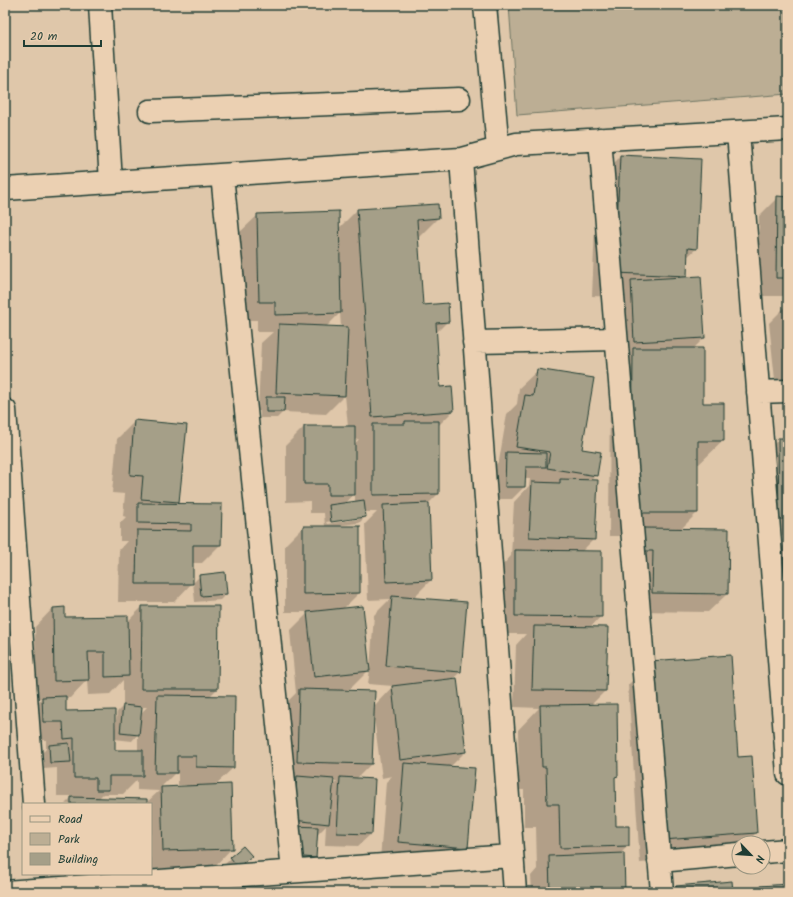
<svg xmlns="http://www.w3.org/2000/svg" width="793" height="897" viewBox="0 0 793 897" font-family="Kalam,sans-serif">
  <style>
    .green { fill: #bcae94; stroke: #6e7664 }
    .shadow { fill: #0003; fill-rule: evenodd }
    .building { fill: #a59f88; stroke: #1f3d34 }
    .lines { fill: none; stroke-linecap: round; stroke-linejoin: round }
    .minor-casing { stroke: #1f3d34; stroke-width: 25 }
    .minor { stroke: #ebd0b2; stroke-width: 22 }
  </style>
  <rect width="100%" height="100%" fill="#dfc7aa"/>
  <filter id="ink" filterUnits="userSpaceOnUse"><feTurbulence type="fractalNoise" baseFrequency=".025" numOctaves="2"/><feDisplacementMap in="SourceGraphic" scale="8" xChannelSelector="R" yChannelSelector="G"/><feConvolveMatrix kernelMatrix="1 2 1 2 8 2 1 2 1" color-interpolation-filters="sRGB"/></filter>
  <g filter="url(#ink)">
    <path class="green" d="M509,5H788V94L517,115Z"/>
    <path class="shadow" d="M621,156L696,249L687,257L686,275L683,278L704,338L693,349L702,404L723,441L699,464H697V513L680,530H728L727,594L708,612L634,611L636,536H609L610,372L616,297L592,296L597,180Z
      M778,197H788V296H759V216Z
      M437,205L438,218L417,239L422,306L448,321L436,333L439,388L453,411L438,426V494L428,504L431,580L412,599L460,672L452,680L465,752L450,767L467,847L449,865L380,860L386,782L392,776L382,778L373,711L371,764L356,779L374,780L371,834L358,846L325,845L326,826L317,835L315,858L303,870L280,869L285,790L295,780L279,779L281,708L296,693L290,631L309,612H285V545L303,527H325L324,513H310V501L286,502V445L304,427H348L345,395L326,414L283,412L277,418H260V411H258L261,343L273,332H257V320H241L239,233L258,215L338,229L357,210ZM340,313L341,327H326ZM359,439L354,445V440ZM355,493V502L345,504ZM365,512H377L365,524L368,600L390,599L374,615L370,669L343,609L359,593L341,525L359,523L365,517ZM360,517V519L327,524L326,522ZM370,669L368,684L393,686L374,706L340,691L350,689ZM333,781H337L332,787Z
      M787,305L788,379L775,380L769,323Z
      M538,370L596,475L590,481L594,539L582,551L601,616L590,628L605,691L591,705L617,776L614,779L615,827H628V846L620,854L624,892H532L531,876L537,869L536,827H524V790H519L518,730L539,708L514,707L516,645L526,634H497L498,570L511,556L514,502L529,486L530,479H524V487L512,499H493L494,466L499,461L507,414L517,404L519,388Z
      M135,421L178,502L175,505L220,545L202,563H192V584L200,576L226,594L220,600L195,602L193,582L174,602H118L119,550L127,541H120V523L126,517L123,516L125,494L112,493L117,439Z
      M779,439H788V535L761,537V457Z
      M788,541V603L783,604L779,551Z
      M788,604V743L773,744L771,697L776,616Z
      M142,607H218L217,689L209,697L233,768L214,786L232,848L214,867L151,869V804H65L73,796H57V768L44,769L43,752L46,749V740H25L24,716L42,698L36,699L35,627L53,608L64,618L127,622ZM87,680L88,695L110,694L123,680V706L117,712L115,729L65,712V698H70ZM141,707H147L141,713ZM138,734V751H114V739L132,741ZM174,774H178V785H186V787L160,788ZM137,780V790L159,791L146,803L99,798L103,794H123Z
      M651,662L737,759L756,833L746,843H739V850L733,856L640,863L628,685Z
      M243,847L250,856L231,872L225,864Z
      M51,874H144L51,892Z
      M788,885V892H755L760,887Z
      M676,887L732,892H672Z"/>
    <path class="building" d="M620,155L701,159L697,249L688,248L687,276L615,273Z
      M777,196L788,197V278H776Z
      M438,204L439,218L417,220L423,305L448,303L449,322L436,323L440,387L452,386L454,411L372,417L357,209Z
      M339,211L341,313L275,315V302H259L257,214Z
      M701,276L705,338L634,342L631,280Z
      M279,324L348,327L345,396L276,393Z
      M633,348H703V403H724V441H698V513H632Z
      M537,369L594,378L582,449L601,452L597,476L547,468L550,452L516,447L525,395L533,396Z
      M266,397H285L284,412H266Z
      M134,420L187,425L179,502L141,499L143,476L130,475Z
      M405,421H439V494L373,495V424H405Z
      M304,426H355V495H328V484H304Z
      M778,438H788V519H779Z
      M506,452L546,453V467H526L525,487H505Z
      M560,479L598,480L595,540L529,537L532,482L560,483Z
      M364,500L366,517L331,522L329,505Z
      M138,503L222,504L221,545H193V584H136L137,530L191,531V524L138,523Z
      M429,503L432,580L386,582L383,505Z
      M303,526H360V593L303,594Z
      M643,528L729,529L728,594L652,593L653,551H643Z
      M515,550L602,551V617L515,616Z
      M225,572L227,594L201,596L199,575Z
      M392,596L467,602L461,672L386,666Z
      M142,606H219L218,689H141Z
      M363,606L370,671L314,677L307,612Z
      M65,607V617L128,616L129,676L105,677V652H88L89,680L54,681L53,608Z
      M534,626L608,627L606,691L532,690Z
      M731,655L738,757L752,756L757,833L663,840L650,661Z
      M457,678L466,752L400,760L392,686Z
      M299,689L375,691L372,764L297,762Z
      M157,695L235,696L234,768L196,767V756H177V773H155Z
      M66,696V711L115,710V750H143V776H109V790H96V778H74V738L64,739L63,722H43L42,697Z
      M617,704L618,776L615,777L616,826H629V846L560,848L559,804H547L546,767H542L540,705Z
      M123,705L142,707L139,735L120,733Z
      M69,743L71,762L50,763L49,745Z
      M404,763L475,768L468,848L398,842Z
      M297,776L334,779L329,824L293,820Z
      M340,777L375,779L372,834L337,833Z
      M231,784L233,849L163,851L161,787Z
      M71,797L147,799V804H71Z
      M294,826L318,827L316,858L292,856Z
      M243,846L252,856L238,867L230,857Z
      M624,853L625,892H550L549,856Z
      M69,874H145L144,877Z
      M732,881L733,892H677L676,886Z
      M788,884V892H760V886Z"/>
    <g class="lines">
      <g class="minor-casing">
        <path id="minor" d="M100,5L111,182
          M485,5L498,149
          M150,111L459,99
          M738,132L788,774
          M600,139L662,892
          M461,159L515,892
          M222,175L293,871
          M5,189L461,159L516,144L788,129
          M474,342L616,339
          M758,392L788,391
          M5,410L34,804
          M763,852L788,850
          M659,861L739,854
          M5,892L511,856"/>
      </g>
      <use href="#minor" class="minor"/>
    </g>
  </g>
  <rect width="793" height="897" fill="none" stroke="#ebd0b2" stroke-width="20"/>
  <rect x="10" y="10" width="773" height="877" fill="none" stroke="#1f3d34" stroke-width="1.5" filter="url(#ink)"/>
  <rect x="22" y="803" width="130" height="72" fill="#ebd0b2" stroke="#999580"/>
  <rect x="30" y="816" width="20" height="6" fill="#ebd0b2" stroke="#999580"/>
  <text x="58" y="823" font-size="12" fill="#1f3d34">Road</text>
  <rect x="30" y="833" width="20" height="12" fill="#bcae94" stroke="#999580"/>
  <text x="58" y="843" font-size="12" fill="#1f3d34">Park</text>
  <rect x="30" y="853" width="20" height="12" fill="#a59f88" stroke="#999580"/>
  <text x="58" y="863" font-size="12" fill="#1f3d34">Building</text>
  <g transform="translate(751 855) rotate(115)"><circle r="19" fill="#ebd0b2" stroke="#999580"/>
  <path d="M0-3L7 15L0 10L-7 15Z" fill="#1f3d34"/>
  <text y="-6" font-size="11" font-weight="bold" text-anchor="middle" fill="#1f3d34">N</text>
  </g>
  <path d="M24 40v6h77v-6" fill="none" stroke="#1f3d34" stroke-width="2"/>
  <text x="30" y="40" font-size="12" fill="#1f3d34" stroke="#ebd0b2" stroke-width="3" paint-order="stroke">20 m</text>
</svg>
